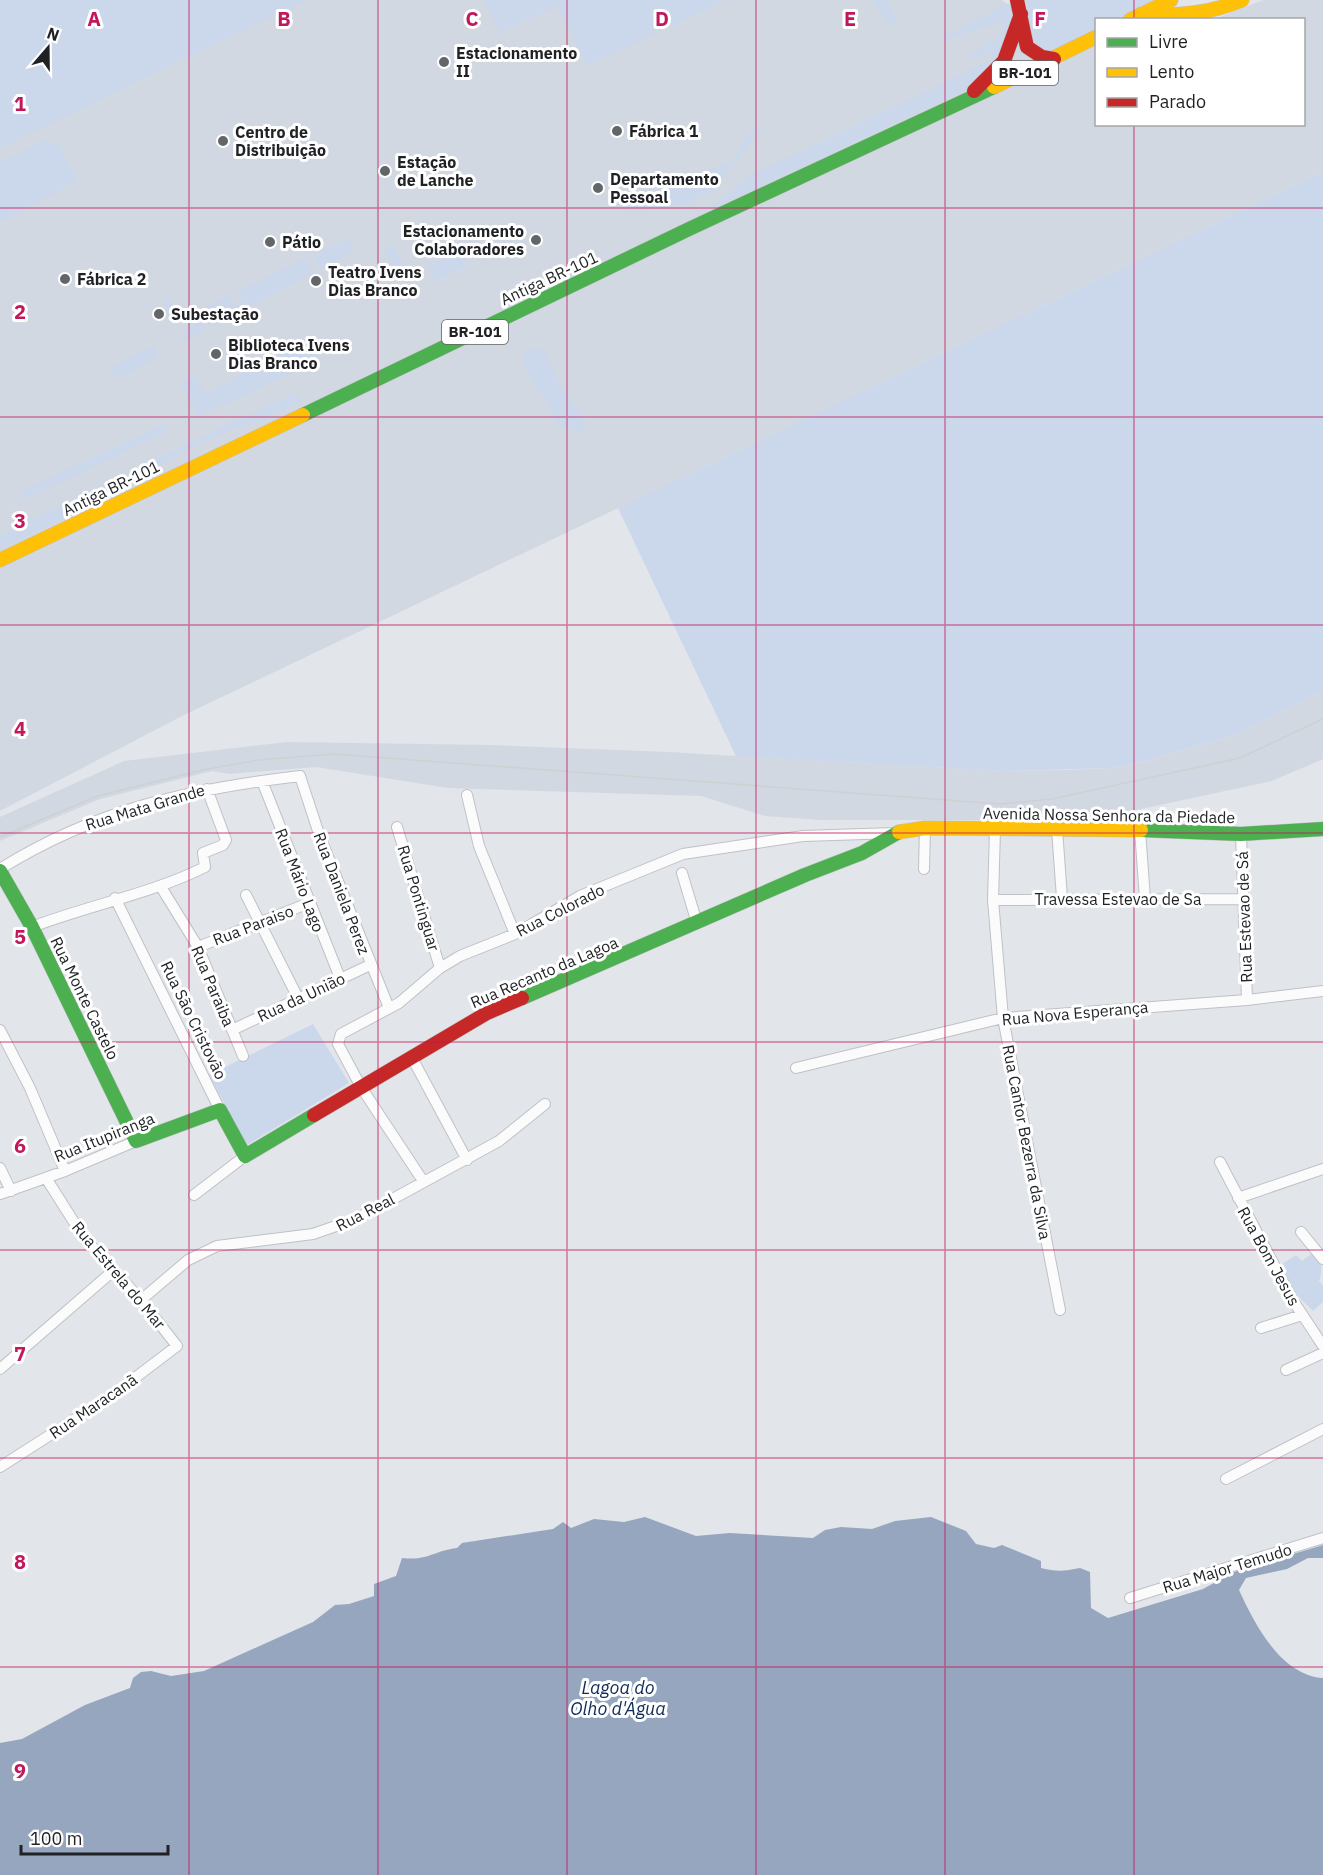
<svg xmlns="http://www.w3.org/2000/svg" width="1323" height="1875" viewBox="0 0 1323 1875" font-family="'IBM Plex Sans',sans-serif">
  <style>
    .built { fill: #d2d8e2 }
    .green { fill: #cbd7ea }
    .water { fill: #96a6bf }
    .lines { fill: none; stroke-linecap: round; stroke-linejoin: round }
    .street-casing { stroke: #bfc1c5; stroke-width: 12 }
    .fast-casing { stroke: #bfc1c5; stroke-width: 15 }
    .slow-casing { stroke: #bfc1c5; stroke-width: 15 }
    .jam-casing { stroke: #bfc1c5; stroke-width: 15 }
    .street { stroke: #fbfbfc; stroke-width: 10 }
    .fast { stroke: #4caf50; stroke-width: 14 }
    .slow { stroke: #ffc107; stroke-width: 14 }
    .jam { stroke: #c62828; stroke-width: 14 }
    .tram { stroke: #ced0d1; stroke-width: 1.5 }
    .grid { fill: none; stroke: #c2185b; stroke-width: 1.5; stroke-opacity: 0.55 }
    .poi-dot { fill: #636669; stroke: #fff; stroke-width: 2 }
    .labels { text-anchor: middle; stroke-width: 6; stroke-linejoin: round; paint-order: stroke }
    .shield { fill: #fff; stroke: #626466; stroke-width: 1.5 }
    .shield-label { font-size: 15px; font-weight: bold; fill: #1f2124 }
    .poi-label { font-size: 16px; font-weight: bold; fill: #1f2124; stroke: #fff; text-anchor: start }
    .street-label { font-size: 16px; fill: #1f2124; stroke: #fff }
    .water-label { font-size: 18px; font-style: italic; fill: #0f2b57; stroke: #fff }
    .grid-label { font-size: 20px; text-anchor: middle; font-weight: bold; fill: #c2185b; stroke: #fff; stroke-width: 6; stroke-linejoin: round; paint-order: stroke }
  </style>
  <rect width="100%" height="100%" fill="#e2e5ea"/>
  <path class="built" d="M274,0H1002L1021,14L1096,20V124H1304V20L1215,19L1263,0H1323V172L182,716L0,811V131Z
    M1323,691V759L1272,781L1113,815L1028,820H820L765,816L701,796L448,788L316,767L229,774L212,771L100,799L0,841V817L124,761L287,742L491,745L668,752L1004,771L1068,770L1111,768L1147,761L1242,732Z"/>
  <path class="green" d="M0,0H307L0,148Z
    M484,0H727L587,66L557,6L500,33Z
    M873,0H887L899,24L893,27L885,21Z
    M1025,0H1163L1122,19L1096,20V32C1077,42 1040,66 1029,32C1025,22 1029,11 1025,0Z
    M1009,3L1014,13L1004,50L971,88L711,210V207L749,176L992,59L991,53L969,60L972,53L1003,33L1005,21L946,40L941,34L945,35Z
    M764,126L713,191L683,205L628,210L627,207L732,160L750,131Z
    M45,140L60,145L77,181L0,222V162Z
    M1323,172V691L1242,732L1146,761L1111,768L1004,771L736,756L618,508Z
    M107,238L143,307L167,296L171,302L175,317L172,318L161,300L143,309Z
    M348,238L355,251L320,269L313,255Z
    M388,246L395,247L407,274L398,278L384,251Z
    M465,248V267L435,282L427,265Z
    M306,258L314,273L246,309L237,291Z
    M230,295L239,312L212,327L203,308Z
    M196,311L205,330L181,343L192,313Z
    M309,339L320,360L198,417L180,384L196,376L206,393Z
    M153,345L159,357L115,380L109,368Z
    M525,349H544L559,383L586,422L583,433L562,428L556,422L546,400L530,379L522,357Z
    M295,393L299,395L300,401C287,408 272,418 258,422C230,429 167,455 148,476L0,549V536L121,475Z
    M164,424L168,432L23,500L19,492Z
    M313,1024L349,1083L247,1145L209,1075Z
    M1314,1252C1322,1261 1323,1270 1319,1281L1323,1286V1302L1313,1311L1295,1293L1279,1266L1296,1255L1302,1261Z"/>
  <path class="water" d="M645,1517L696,1536L730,1533L813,1538L825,1530L841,1527L872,1529L895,1521L931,1517L966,1531L976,1544L994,1548L1002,1545L1041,1561V1568C1057,1572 1065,1571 1080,1568L1090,1572L1091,1608L1108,1618L1203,1589L1234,1572L1323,1545V1558H1308L1287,1569L1246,1578L1239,1590C1255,1625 1281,1675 1323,1678V1875H0V1743L22,1739L85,1705L130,1688L133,1678L141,1672L151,1671L171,1676L204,1671L313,1622L335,1605L349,1604L374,1596V1584L396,1576L402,1558C428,1561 433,1551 457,1548L462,1543L553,1529L563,1522L571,1528L594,1519L624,1522Z"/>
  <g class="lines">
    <g class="street-casing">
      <path id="street" d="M262,781L340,978
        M467,795L479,846L515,934
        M397,827L440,968
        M995,829L993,900L1003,1018L1060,1310
        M1057,829L1062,898
        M1140,830L1145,899
        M1241,834L1247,1000
        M0,869C96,809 190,789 300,776L319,834L389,1008
        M924,869L925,828
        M682,873L697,923
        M161,887L198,947L243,1056
        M246,895L298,998
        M115,898L220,1110
        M993,900L1242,899
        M32,927C89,905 151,894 205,867L203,853L223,845L226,840L207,789
        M198,947L309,903
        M0,1030L30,1088L65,1171
        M232,1030L370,965
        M411,1056L467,1160
        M796,1068L1003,1018L1247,1000L1323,991
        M1220,1162L1292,1299L1323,1346
        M0,1168L11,1191
        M423,1181L361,1087L338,1044L341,1034L399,1003L440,968L460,956L515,934L580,896L683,854L803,836L895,833
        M0,1194L65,1171L136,1141
        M194,1195L245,1156
        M1238,1198L1323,1169
        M1301,1232L1323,1259
        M141,1300L188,1260L217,1246L313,1234L356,1219L499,1141L545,1104
        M1261,1328L1302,1315
        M0,1369L113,1271
        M1286,1370L1323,1353
        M0,1467L111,1396L177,1346L141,1300L84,1238L46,1178
        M1226,1479L1323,1429
        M1130,1598L1323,1538"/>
    </g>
    <g class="fast-casing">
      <path id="fast" d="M303,415L689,229L994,87
        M1141,830L1241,834L1323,829
        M0,871L32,927L136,1141L220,1110L245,1156L314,1115
        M522,998L805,875L862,853L899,832"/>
    </g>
    <g class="slow-casing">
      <path id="slow" d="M1141,14C1177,16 1209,14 1242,0
        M1130,20L1171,0
        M994,87L1096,37
        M0,560L303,415
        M899,832L925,828L1141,830"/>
    </g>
    <g class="jam-casing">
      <path id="jam" d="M1017,0L1027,47L1042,57L1054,59
        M974,91L1004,61L1021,14
        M314,1115L487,1013L522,998"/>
    </g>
    <use href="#street" class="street"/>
    <use href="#fast" class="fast"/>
    <use href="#slow" class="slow"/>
    <use href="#jam" class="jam"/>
    <path class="tram" d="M0,837L98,796L207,769L259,760L333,754L1000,804L1052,799L1240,758L1323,719"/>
  </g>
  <path class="grid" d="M189,0V1875M378,0V1875M567,0V1875M756,0V1875M945,0V1875M1134,0V20M1134,124V1875M0,208H1323M0,417H1323M0,625H1323M0,833H1323M0,1042H1323M0,1250H1323M0,1458H1323M0,1667H1323"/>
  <g class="poi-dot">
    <circle cx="444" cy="62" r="6"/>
    <circle cx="617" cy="131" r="6"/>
    <circle cx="223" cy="141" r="6"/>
    <circle cx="385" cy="171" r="6"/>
    <circle cx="598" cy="188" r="6"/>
    <circle cx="536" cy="240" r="6"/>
    <circle cx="270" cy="242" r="6"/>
    <circle cx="65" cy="279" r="6"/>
    <circle cx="316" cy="281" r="6"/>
    <circle cx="159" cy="314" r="6"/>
    <circle cx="216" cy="354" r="6"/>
  </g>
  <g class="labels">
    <g class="shield">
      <rect x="992" y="61" width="66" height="24" rx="4.5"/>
      <rect x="442" y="320" width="66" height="24" rx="4.5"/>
    </g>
    <g class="shield-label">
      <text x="1025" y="78">BR-101</text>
      <text x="475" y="337">BR-101</text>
    </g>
    <g class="poi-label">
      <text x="456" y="59">Estacionamento<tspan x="456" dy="18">II</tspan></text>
      <text x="629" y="137">Fábrica 1</text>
      <text x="235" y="138">Centro de<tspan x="235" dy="18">Distribuição</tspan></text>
      <text x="397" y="168">Estação<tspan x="397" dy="18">de Lanche</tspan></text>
      <text x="610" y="185">Departamento<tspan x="610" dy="18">Pessoal</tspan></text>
      <text x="524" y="237" text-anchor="end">Estacionamento<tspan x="524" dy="18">Colaboradores</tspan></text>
      <text x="282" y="248">Pátio</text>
      <text x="328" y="278">Teatro Ivens<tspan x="328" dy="18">Dias Branco</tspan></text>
      <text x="77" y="285">Fábrica 2</text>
      <text x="171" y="320">Subestação</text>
      <text x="228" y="351">Biblioteca Ivens<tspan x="228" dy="18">Dias Branco</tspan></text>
    </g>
    <g class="street-label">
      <text transform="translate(549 278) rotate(-25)" y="6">Antiga BR-101</text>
      <text transform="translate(111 488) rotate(-26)" y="6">Antiga BR-101</text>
      <text transform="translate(145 807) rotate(-17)" y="6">Rua Mata Grande</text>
      <text transform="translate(1109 815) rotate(1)" y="6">Avenida Nossa Senhora da Piedade</text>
      <text transform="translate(300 880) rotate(69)" y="6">Rua Mário Lago</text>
      <text transform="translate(342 893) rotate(69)" y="6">Rua Daniela Perez</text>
      <text transform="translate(419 898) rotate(73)" y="6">Rua Pontinguar</text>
      <text x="1118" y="905">Travessa Estevao de Sa</text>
      <text transform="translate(560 910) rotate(-27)" y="6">Rua Colorado</text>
      <text transform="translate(1244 917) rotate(-92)" y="6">Rua Estevao de Sá</text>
      <text transform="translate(253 925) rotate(-21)" y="6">Rua Paraiso</text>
      <text transform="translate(544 972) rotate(-23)" y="6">Rua Recanto da Lagoa</text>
      <text transform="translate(213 986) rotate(67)" y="6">Rua Paraiba</text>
      <text transform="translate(301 997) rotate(-25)" y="6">Rua da União</text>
      <text transform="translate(85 998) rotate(64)" y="6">Rua Monte Castelo</text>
      <text transform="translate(1075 1013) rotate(-5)" y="6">Rua Nova Esperança</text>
      <text transform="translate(194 1020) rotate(64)" y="6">Rua São Cristovão</text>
      <text transform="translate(104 1137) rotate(-22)" y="6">Rua Itupiranga</text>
      <text transform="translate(1027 1142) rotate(79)" y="6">Rua Cantor Bezerra da Silva</text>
      <text transform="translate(365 1212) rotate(-27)" y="6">Rua Real</text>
      <text transform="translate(1269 1256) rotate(61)" y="6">Rua Bom Jesus</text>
      <text transform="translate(119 1275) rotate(50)" y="6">Rua Estrela do Mar</text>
      <text transform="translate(93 1406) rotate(-34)" y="6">Rua Maracanã</text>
      <text transform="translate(1227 1568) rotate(-17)" y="6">Rua Major Temudo</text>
    </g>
    <g class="water-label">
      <text x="618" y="1694">Lagoa do<tspan x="618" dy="21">Olho d'Água</tspan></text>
    </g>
  </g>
  <g class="grid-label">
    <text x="94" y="26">A</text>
    <text x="284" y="26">B</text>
    <text x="472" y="26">C</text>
    <text x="662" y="26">D</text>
    <text x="850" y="26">E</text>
    <text x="1040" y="26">F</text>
    <text x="20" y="111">1</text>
    <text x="20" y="319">2</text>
    <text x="20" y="528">3</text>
    <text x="20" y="736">4</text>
    <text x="20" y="944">5</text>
    <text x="20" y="1153">6</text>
    <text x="20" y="1361">7</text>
    <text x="20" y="1569">8</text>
    <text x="20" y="1778">9</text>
  </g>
  <rect x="1095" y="18" width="210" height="108" fill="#ffffff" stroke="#a5a6a7" stroke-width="1.5"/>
  <rect x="1107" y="38" width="30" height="9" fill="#4caf50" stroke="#a5a6a7" stroke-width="1.5"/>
  <text x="1149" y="48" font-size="18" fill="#1f2124">Livre</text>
  <rect x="1107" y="68" width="30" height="9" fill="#ffc107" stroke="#a5a6a7" stroke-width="1.5"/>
  <text x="1149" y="78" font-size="18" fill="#1f2124">Lento</text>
  <rect x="1107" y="98" width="30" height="9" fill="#c62828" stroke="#a5a6a7" stroke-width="1.5"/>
  <text x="1149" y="108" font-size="18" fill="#1f2124">Parado</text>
  <g transform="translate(48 48) rotate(20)" stroke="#ffffff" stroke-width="4.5" paint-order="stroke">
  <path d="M0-4.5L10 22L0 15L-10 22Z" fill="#1f2124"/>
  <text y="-9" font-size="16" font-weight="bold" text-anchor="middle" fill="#1f2124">N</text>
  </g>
  <path d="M21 1845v9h147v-9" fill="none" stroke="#1f2124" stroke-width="3"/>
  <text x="30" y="1845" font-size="18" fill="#1f2124" stroke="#ffffff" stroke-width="4.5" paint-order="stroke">100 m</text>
</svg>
